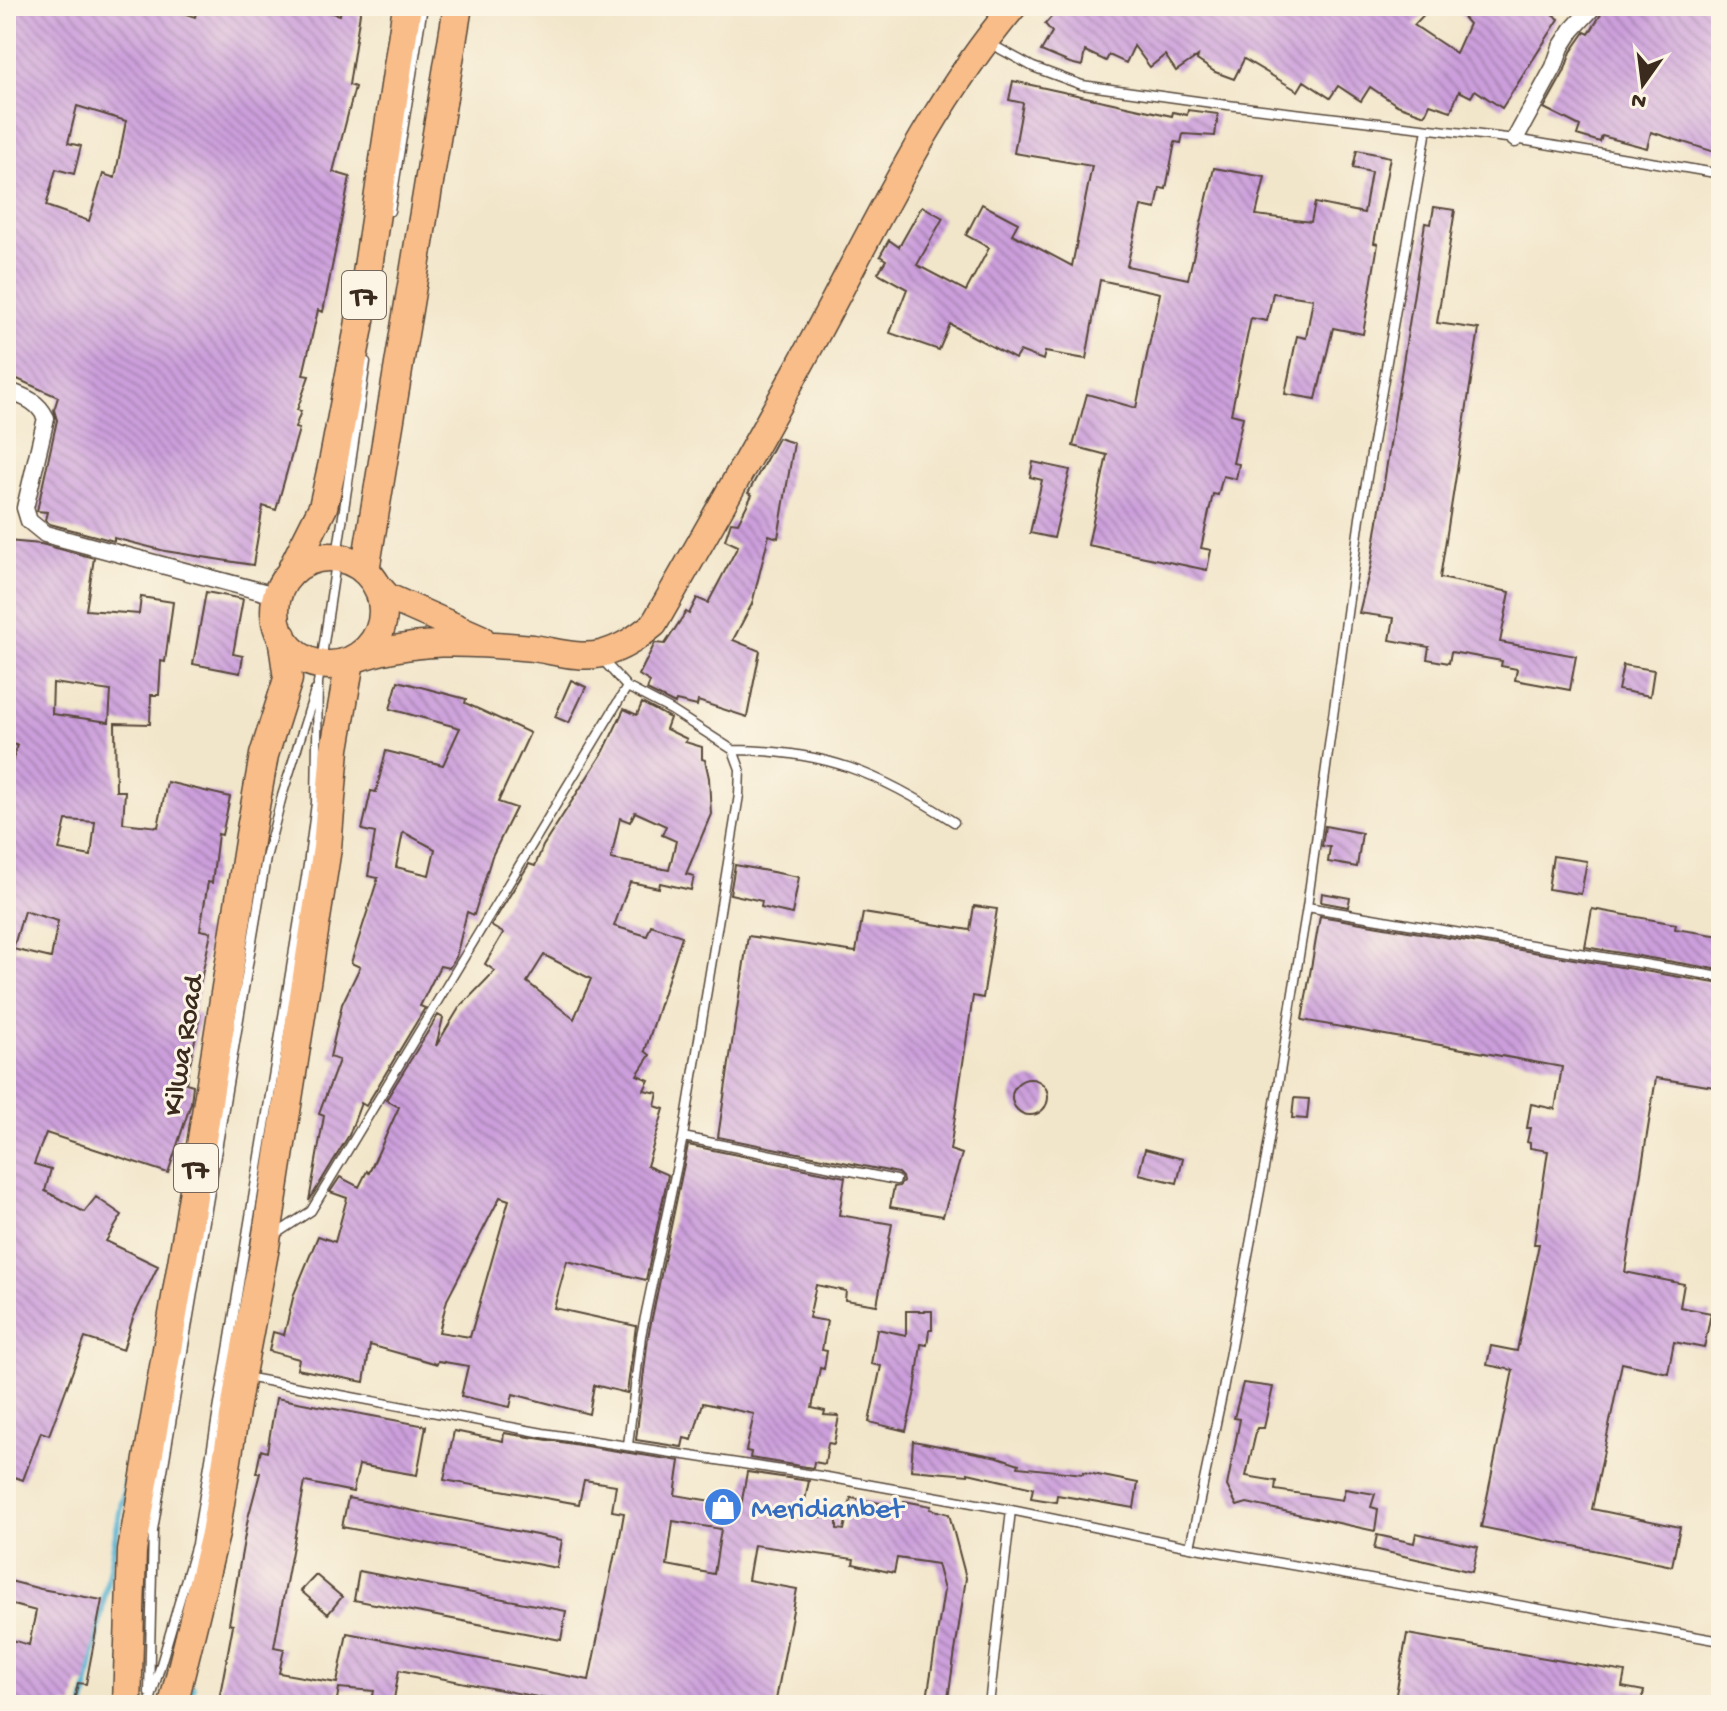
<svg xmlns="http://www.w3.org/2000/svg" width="1727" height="1711" viewBox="0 0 1727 1711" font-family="'Gochi Hand',sans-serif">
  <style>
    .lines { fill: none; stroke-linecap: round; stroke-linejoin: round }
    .stream { stroke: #54b3d2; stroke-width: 6 }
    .building { fill: url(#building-back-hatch); fill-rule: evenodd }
    .service-casing { stroke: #564638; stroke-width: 11 }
    .minor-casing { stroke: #564638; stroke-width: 19 }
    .primary-casing { stroke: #564638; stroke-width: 29 }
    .trunk-casing { stroke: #564638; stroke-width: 31 }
    .service { stroke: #fff; stroke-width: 8 }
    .minor { stroke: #fff; stroke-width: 16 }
    .primary { stroke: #f8bd89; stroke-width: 26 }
    .trunk { stroke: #f8bd89; stroke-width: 28 }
    .labels { text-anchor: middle; stroke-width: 6; stroke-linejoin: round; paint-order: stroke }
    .shield { fill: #fcf5e5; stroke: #75675a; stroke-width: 2 }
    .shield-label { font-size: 28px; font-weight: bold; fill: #3b2a1e }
    .street-label { font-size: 30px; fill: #3b2a1e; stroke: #fcf5e5 }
    .shop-label { font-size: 30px; fill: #366cbe; stroke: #fcf5e5; text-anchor: start }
  </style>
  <defs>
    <pattern id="building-back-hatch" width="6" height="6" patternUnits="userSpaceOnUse" patternTransform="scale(2)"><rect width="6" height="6" fill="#cc9fdc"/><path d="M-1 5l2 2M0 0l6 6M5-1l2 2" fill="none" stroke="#a782b2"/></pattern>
  </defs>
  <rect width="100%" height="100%" fill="#fcf5e5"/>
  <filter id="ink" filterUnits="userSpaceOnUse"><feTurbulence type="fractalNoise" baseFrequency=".0125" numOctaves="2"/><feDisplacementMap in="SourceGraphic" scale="16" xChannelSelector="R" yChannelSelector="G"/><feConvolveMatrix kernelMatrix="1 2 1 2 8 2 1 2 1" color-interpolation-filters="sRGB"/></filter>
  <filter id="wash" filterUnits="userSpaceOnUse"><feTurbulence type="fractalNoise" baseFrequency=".006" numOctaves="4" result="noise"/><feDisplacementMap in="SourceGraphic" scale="32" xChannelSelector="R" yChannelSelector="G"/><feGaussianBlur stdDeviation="1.8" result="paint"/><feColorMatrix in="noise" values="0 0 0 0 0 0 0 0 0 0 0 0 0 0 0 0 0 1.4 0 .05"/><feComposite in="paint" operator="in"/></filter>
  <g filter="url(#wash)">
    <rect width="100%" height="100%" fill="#f2e6ca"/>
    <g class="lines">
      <path class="stream" d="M84,1705L128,1470
        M190,1705L193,1687"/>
    </g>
    <g id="blocks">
      <path class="building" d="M6,6H162L195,17L198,6H307L340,15L341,6H361L349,85L355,87L333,172L350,177L323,312L318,310L303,375L309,376L297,410L301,411L295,428L299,429L276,510L263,506L253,565L165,551L114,538V541L50,524L45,520L47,512L37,511L57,420L54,410L58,397L6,374ZM77,106L126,121L115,178L103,174L89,221L46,206L56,169L74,174L81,146L68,143Z
        M1061,6H1432L1414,25L1456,53L1469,24L1453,6H1557L1551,13L1559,19L1502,108L1475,90L1471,97L1459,91L1451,111L1430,104L1425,115L1397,105L1370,87L1361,101L1338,86L1330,98L1304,81L1298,91L1244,59L1234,79L1215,72L1197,60L1198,56L1176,71L1165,55L1150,67L1134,46L1126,63L1109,55L1106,61L1085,51L1082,66L1070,63L1041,51L1052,32L1045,24Z
        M1606,6H1721V154L1651,132L1647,148L1602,136L1600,142L1577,135L1580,126L1544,108L1564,72L1571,52L1585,32L1589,34Z
        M1013,81L1172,116L1173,112L1187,115L1188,110L1218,114L1215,136L1183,134L1181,143L1175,142L1166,189L1160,188L1156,209L1141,206L1127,266L1188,279L1214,168L1265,177L1256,215L1311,222L1315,203L1364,213L1371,172L1353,168L1357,150L1390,157L1374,243L1378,244L1363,334L1333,328L1316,399L1285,394L1297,336L1306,338L1313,299L1273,293L1267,321L1251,318L1231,414L1243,417L1233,463L1239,464L1236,479L1223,476L1218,495L1213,494L1201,548L1211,550L1207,570L1088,545L1107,455L1073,446L1087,394L1136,408L1160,293L1100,280L1086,359L1045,352L1043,360L1020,351L1015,359L950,324L939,350L890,333L907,289L878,273L886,260L880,256L889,240L899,247L922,206L943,218L917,265L966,291L989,248L966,235L982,204L1018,223L1012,234L1072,266L1092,166L1014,153L1023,103L1009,100Z
        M1434,207L1455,210L1437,323L1479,329L1440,578L1510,592L1500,642L1576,656L1570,690L1515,680L1517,669L1501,666L1502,661L1451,652L1449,663L1427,659L1429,647L1390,640L1394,618L1359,613L1371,565L1425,223L1431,224Z
        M778,438L794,443L778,538L769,535L752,604L733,640L760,651L747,717L698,701L697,706L676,701L675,704L647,690L650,682L639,675L655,643L665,644L686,612L689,614L697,598L708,603L738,546L725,540L731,522L738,523L752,495L748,493Z
        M1033,462L1070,470L1054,538L1030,533L1042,480L1030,477Z
        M7,541L41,544L94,558L86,610L139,614L141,597L173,602L165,662L161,661L159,695H151L150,724L115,723L116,791H125L123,823L158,827L167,782L230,797L222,835L218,834L212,883L208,882L200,930L211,932L194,1013L200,1015L186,1083L193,1085L191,1103L168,1173L46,1133L34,1164L51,1169L45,1191L84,1212L96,1197L122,1215L106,1241L158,1266L133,1318L123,1350L85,1338L49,1435L41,1432L23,1480L6,1474V784L17,745L6,744ZM53,683L111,691L109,722L52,714ZM66,820L95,822L91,856L59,850ZM24,911L58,921L51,958L13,949Z
        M206,592L243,599L233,654L243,656L240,673L193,664Z
        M1623,665L1654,670L1650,696L1618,690Z
        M571,680L586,687L569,723L555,717Z
        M398,681L466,699L465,703L530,733L498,802L516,808L492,856L474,915L467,912L456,957L449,968L440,966L420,1006L425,1008L366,1106L361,1103L349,1135L309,1201L324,1116L319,1114L339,1060L330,1057L342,1004L360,967L351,963L378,878L368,876L375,833L362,830L371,791L376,792L386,751L443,765L460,728L390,709ZM403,832L435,849L429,875L396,867Z
        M642,703L670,718L666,729L687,739L685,742L702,747V759L705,760L709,778L711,814L686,874L694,876L691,890L660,883L659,888L630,882L614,926L647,936L651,925L682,936L645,1051L650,1055L637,1075L649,1080L644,1090L658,1093L655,1106L664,1109L647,1166L668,1175L646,1280L567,1261L554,1308L636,1326L627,1393L594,1385L589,1414L513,1394L510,1407L461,1396L468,1366L438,1361L437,1364L370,1345L364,1382L297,1369L299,1359L269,1351L273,1332L284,1335L294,1294L318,1236L335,1242L347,1198L330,1192L340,1177L359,1187L367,1171L369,1173L399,1107L386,1100L438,1015L443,1018L436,1046L459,1008L495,971L485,964L503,933L491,926L529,864L535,866L543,846L604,751L624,709L637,715ZM635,812L666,826L662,835L676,841L669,870L611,859L620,818L630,822ZM544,955L591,979L574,1019L527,982ZM500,1197L509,1200L470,1337L439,1332L447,1300Z
        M1325,826L1362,833L1357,867L1328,862L1330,847L1322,846Z
        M1553,856L1587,861L1581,894L1548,889Z
        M735,865L799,877L792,914L761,907L762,901L730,894Z
        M1322,893L1350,898L1348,907L1321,902Z
        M974,906L997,909L983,998L973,996L950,1150L962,1154L943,1216L890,1207L894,1187L899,1186L903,1182L902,1177L898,1173L718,1137L748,936L856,952L863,913L970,930Z
        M1592,909L1676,924L1675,929L1721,936V970L1585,947Z
        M1320,916L1721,984V1088L1656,1078L1625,1272L1684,1284L1680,1307L1711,1313L1704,1348L1674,1342L1668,1373L1622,1363L1592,1509L1680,1527L1672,1566L1481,1527L1513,1370L1487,1365L1491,1346L1517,1351L1539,1244H1534L1548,1151L1530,1148V1143L1527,1142L1530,1128H1527L1531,1104L1555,1109L1562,1067L1302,1020Z
        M1012 1097a18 18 0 1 1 36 0a18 18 0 1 1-36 0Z
        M1294,1098L1309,1099L1307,1119L1292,1118Z
        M688,1145L845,1177L839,1215L892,1224L877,1305L845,1300L846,1291L816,1285L809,1318L827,1321L822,1350L827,1351L824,1369L820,1368L812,1408L825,1411L824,1415L839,1416L834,1444L828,1443L825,1464L814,1462L813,1468L750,1458L751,1452L746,1451L754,1414L703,1403L692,1440L684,1438L682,1447L636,1440L648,1337Z
        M1145,1149L1183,1159L1177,1183L1139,1174Z
        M906,1311H932V1330H929L927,1345L921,1344L915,1391L906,1431L869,1422L881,1366L871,1364L877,1329L906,1335Z
        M1243,1383L1273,1387L1264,1428H1257L1246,1476L1276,1481L1275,1490L1342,1500L1345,1489L1375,1494L1371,1507L1378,1509L1375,1531L1247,1503L1237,1506L1227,1486L1240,1419L1234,1418Z
        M276,1398L426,1426L417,1475L359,1465L353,1492L305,1482L274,1647L284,1649L279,1673L337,1683L347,1633L589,1680L615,1553L617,1554L624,1513L612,1511L616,1485L584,1480L579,1504L444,1480L454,1431L503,1441L504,1433L680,1461L675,1495L741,1506L747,1472L809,1481L802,1514L837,1519V1529L844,1530L851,1498L903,1507L904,1501L931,1506L930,1509L949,1514L966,1578L947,1705H926L944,1590L937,1564L897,1558L894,1573L853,1564L854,1559L754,1545L748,1580L797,1589L775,1705H578L399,1670L393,1705H371L374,1691L339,1688L336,1705H218L233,1625L229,1624L248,1518L260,1473H256L261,1450L267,1452ZM673,1521L721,1529L714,1574L667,1565Z
        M913,1441L998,1457L1019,1464L1018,1467L1083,1474V1472L1138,1483L1134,1508L1057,1495L1056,1502L1031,1498L1033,1488L968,1473V1475L911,1470Z
        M348,1498L562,1540L557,1568L342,1527Z
        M1416,1533L1478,1547L1472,1572L1374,1549L1377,1535L1414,1543Z
        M359,1571L566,1611L561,1640L354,1600Z
        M316,1575L342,1597L328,1614L301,1591Z
        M6,1580L41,1589L102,1600L86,1684L78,1683L73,1705H6V1638L29,1645L36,1611L6,1603Z
        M1407,1634L1625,1672L1622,1687L1644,1691L1641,1705H1394Z"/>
    </g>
  </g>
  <g filter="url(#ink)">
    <use href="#blocks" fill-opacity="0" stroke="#564638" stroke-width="2"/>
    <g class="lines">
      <g class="service-casing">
        <path id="service" d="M989,43L1033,67L1082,85L1219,104L1515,139L1721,174
          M390,211L423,6
          M601,658L627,687L671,710L733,750L740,769L739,795L683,1137L641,1336L628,1445
          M733,750C824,750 879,773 954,822
          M1307,907L1721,977
          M683,1137L896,1180
          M276,1234L311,1211L627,687
          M245,1377L543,1433L827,1477L1011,1510L1190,1547L1721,1641
          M1190,1547L1222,1395L1266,1158L1307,907L1360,518L1427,129
          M149,1693L153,1530L266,858L282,796L315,691
          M149,1705L196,1544L308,865L316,803L318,683L366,362
          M989,1705L1011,1510"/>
      </g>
      <g class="minor-casing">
        <path id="minor" d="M1515,139L1554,67L1561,47L1572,30L1594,6
          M6,390C24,397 37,400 46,418L25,508L29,521L45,534L271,594L275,605"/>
      </g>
      <g class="primary-casing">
        <path id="primary" d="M365,571L388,597L481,638
          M350,661C413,638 468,642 533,648C555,651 579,659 601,654C623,648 637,638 654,624C711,524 769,424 823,322C881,213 934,101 1014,6"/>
      </g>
      <g class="trunk-casing">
        <path id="trunk" d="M275 611a54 54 0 1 1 108 0a54 54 0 1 1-108 0Z
          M365,571L458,6
          M289,575L323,507L334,458L359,327L407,6
          M127,1705L132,1551L187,1234L251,829L264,755L288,679L282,636
          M173,1705L215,1534L241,1374L265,1247L327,848L335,749L350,661"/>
      </g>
      <use href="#service" class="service"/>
      <use href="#minor" class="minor"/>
      <use href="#primary" class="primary"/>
      <use href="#trunk" class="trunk"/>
    </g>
  </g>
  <defs>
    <g id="shop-disc" transform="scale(2)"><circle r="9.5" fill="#3f7fe0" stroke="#fcf5e5"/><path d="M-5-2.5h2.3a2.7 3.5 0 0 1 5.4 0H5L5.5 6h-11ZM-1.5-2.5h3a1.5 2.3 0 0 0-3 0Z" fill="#fff"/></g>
  </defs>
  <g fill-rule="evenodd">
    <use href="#shop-disc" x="723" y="1507"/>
  </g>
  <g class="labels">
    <g class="shield">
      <rect x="342" y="271" width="44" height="48" rx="6"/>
      <rect x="174" y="1144" width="44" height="48" rx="6"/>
    </g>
    <g class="shield-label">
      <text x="364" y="305">T7</text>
      <text x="196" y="1178">T7</text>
    </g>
    <g class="street-label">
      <text transform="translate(181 1045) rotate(-81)" y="10">Kilwa Road</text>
    </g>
    <g class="shop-label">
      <text x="751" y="1517">Meridianbet</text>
    </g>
  </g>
  <rect width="1727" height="1711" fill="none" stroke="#fcf5e5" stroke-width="32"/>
  <g transform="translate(1643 84) rotate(194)" stroke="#fcf5e5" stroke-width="6" paint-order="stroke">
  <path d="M0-6L14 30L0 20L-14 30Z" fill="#3b2a1e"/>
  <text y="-12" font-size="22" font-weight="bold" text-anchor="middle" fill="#3b2a1e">N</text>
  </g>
</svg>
